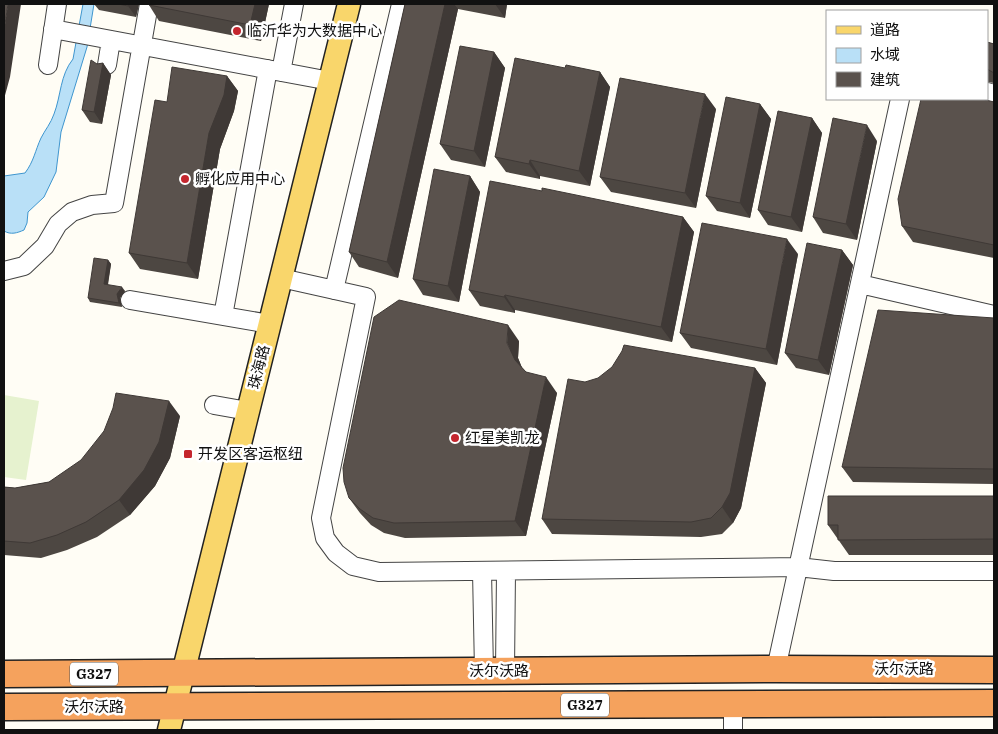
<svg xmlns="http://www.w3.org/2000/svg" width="998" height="734" viewBox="0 0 998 734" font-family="'IBM Plex Serif','Noto Sans SC',serif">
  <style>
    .pitch { fill: #e6f2cf }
    .water { fill: #b9e0f7; stroke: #3f96cf }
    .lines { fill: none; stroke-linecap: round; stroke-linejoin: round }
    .minor-casing { stroke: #444; stroke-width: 20 }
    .major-casing { stroke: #222; stroke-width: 25 }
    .highway-casing { stroke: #222; stroke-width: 29 }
    .minor { stroke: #fff; stroke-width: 18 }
    .major { stroke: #f9d66b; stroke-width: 22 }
    .highway { stroke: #f5a25d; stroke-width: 26 }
    .wall { fill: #4d4742 }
    .shaded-wall { fill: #3f3936 }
    .building { fill: #5a524d; stroke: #3f3936 }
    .poi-dot { fill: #c4262e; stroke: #fff; stroke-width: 2 }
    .labels { text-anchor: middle; stroke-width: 5; stroke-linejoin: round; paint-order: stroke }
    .shield { fill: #fff; stroke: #585858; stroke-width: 1 }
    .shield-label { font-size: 14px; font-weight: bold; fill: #111 }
    .poi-label { font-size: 15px; fill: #111; stroke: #fff; text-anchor: start }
    .street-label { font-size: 15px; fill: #111; stroke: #fff }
  </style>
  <rect width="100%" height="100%" fill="#fffdf5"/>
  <path class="pitch" d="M4,395L39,401L26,480L4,477Z"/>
  <path class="water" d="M83,4H94L87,47L61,132L56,172L44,197L28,212L27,223L24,230C17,233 11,235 4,231V176L25,173C34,161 35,151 41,138C45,130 51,123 54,114C61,96 60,75 73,59Z"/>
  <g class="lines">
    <g class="minor-casing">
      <path id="minor" d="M53,29L330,81
        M48,65L57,4
        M107,65L111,40
        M281,72L294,4
        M987,92L994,94
        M4,271L24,266L45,246L58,224L72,212L92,205L114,203L149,4
        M281,278L366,297L321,518L325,538L336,553L353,566L379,572L798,567L834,571H994
        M860,284L994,315
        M334,290L401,4
        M130,300L270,324
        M223,316L268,69
        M214,405L248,411
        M482,571L484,671
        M776,669L900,99
        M505,671L506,571
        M733,704V730"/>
    </g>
    <g class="major-casing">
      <path id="major" d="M169,730L349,4"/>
    </g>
    <g class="highway-casing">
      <path id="highway" d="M4,674L776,669L994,670
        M4,707L994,703"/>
    </g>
    <use href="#minor" class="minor"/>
    <use href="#major" class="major"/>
    <use href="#highway" class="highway"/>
  </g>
  <path class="wall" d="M94,4H139L136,17L99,10Z
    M149,4H269L261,41L159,21L149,5Z
    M405,4H507L505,18L458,9L398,278L359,267L349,252Z
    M987,42L994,44V83L987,82Z
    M494,52L505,68L485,167L451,160L440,144Z
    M103,63L111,75L102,124L90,122L82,110L97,64Z
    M565,68L600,72L610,87L590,186L540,176V179L506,172L495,157Z
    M227,76L238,91L234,111L220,149L198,279L140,269L129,253L167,102Z
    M994,102V258L913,242L902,226Z
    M760,104L771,119L750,218L717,211L706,196Z
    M716,109L696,208L611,192L600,177Z
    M812,118L822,133L802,232L768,225L758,210Z
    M877,141L857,240L823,233L813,217Z
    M470,176L480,192L459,302L423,295L413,279Z
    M542,191L683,217L694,232L672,342L515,310V313L480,306L469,290Z
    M842,250L853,265L829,375L796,368L785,353Z
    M798,254L777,365L691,348L680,333Z
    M108,260L111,264L108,285L125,291L120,298L122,307L90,302L88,298Z
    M994,318V484L853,482L842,467Z
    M519,341L518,358L522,368L526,372L557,393L526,536L405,538L384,533L371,525L360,513L349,498Z
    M755,368L766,383L741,508L733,523L722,534L701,537L552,534L542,519L585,382Z
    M180,416L170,458L155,486L130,515L97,537L67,550L41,558L4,555V487L15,488L49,482Z
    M994,496V555H849L828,525Z"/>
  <path class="shaded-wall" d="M8,4H21L10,77L4,99V31Z
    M128,4H139L136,17L128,6Z
    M255,4H269L261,41L250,25Z
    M445,4H454L458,9L398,278L387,262Z
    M495,4H507L505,18Z
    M494,52L505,68L485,167L474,151Z
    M103,63L111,75L102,124L94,112Z
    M600,72L610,87L590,186L579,171Z
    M227,76L238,91L234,111L220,149L198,279L187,263L209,133Z
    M705,94L716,109L696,208L685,193Z
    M760,104L771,119L750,218L740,203Z
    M812,118L822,133L802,232L791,217Z
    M867,125L877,141L857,240L846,224Z
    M530,160L540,176V179L529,164Z
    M470,176L480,192L459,302L448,286Z
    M683,217L694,232L672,342L661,327Z
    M787,239L798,254L777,365L766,349Z
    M842,250L853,265L829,375L818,360Z
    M108,260L111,264L107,288L104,284Z
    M122,287L125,291L120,298L122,307L119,303L117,294Z
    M505,295L515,310V313L504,297Z
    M508,325L519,341L518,358L525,375L515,360L507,343Z
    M755,368L766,383L741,508L733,523L722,507Z
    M546,377L557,393L526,536L515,521Z
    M169,401L180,416L170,458L155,486L130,515L119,500Z"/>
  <path class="building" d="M4,4H8L4,31Z
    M118,4H128V6Z
    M149,4H255L250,25L149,5Z
    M405,4H445L387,262L349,252Z
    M987,42L994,44V73L987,69Z
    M460,46L494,52L474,151L440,144Z
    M515,58L565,68L566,65L600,72L579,171L530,160L529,164L495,157Z
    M91,60L97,64L103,63L94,112L82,110Z
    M172,67L227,76L224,95L209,133L187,263L129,253L155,100L167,102Z
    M620,78L705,94L685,193L600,177Z
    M726,97L760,104L740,203L706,196Z
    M921,99H982L994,102V245L902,226L898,199Z
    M778,111L812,118L791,217L758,210Z
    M833,118L867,125L846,224L813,217Z
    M434,169L470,176L448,286L413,279Z
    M490,181L542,191V188L683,217L661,327L505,295L504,297L469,290Z
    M702,223L787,239L766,349L680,333Z
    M807,243L842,250L818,360L785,353Z
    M94,258L108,260L104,284L122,287L117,294L119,303L88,298Z
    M399,300L508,325L507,343L515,360L526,372L546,377L515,521L394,523L373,518L360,509L349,498L344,482L343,468L374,317Z
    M878,310L994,318V469L842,467Z
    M624,345L755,368L730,493L722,507L711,518L691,522L542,519L568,379L585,382L598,378L612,367L622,351Z
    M116,393L169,401L159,442L144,470L119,500L86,522L57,535L30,543L4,541V487L15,488L49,482L81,460L104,431L113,408Z
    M828,496H994V539L838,540V525H828Z"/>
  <g class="poi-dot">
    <circle cx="237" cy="31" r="5"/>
    <circle cx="185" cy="179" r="5"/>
    <circle cx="455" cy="438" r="5"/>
    <rect x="183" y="449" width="10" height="10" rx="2.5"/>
  </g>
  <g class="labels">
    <g class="shield">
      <rect x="70" y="662.5" width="48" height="23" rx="4"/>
      <rect x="561" y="693.5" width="48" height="23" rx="4"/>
    </g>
    <g class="shield-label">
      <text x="94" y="679">G327</text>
      <text x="585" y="710">G327</text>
    </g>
    <g class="poi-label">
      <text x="247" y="36">临沂华为大数据中心</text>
      <text x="195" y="184">孵化应用中心</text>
      <text x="465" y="443">红星美凯龙</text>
      <text x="198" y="459">开发区客运枢纽</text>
    </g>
    <g class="street-label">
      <text transform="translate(259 367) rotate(-76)" y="5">珠海路</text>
      <text x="904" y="674">沃尔沃路</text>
      <text x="499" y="676">沃尔沃路</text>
      <text x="94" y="712">沃尔沃路</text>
    </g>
  </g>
  <rect width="998" height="734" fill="none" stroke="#111111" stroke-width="10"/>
  <rect x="826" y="10" width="162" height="90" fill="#ffffff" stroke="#a0a0a0"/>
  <rect x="836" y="26" width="25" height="8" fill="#f9d66b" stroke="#a0a0a0"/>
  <text x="870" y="35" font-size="15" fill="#111111">道路</text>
  <rect x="836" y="48" width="25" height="15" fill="#b9e0f7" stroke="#a0a0a0"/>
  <text x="870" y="60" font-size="15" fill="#111111">水域</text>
  <rect x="836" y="72" width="25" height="15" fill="#5a524d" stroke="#a0a0a0"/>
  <text x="870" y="85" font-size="15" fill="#111111">建筑</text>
</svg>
